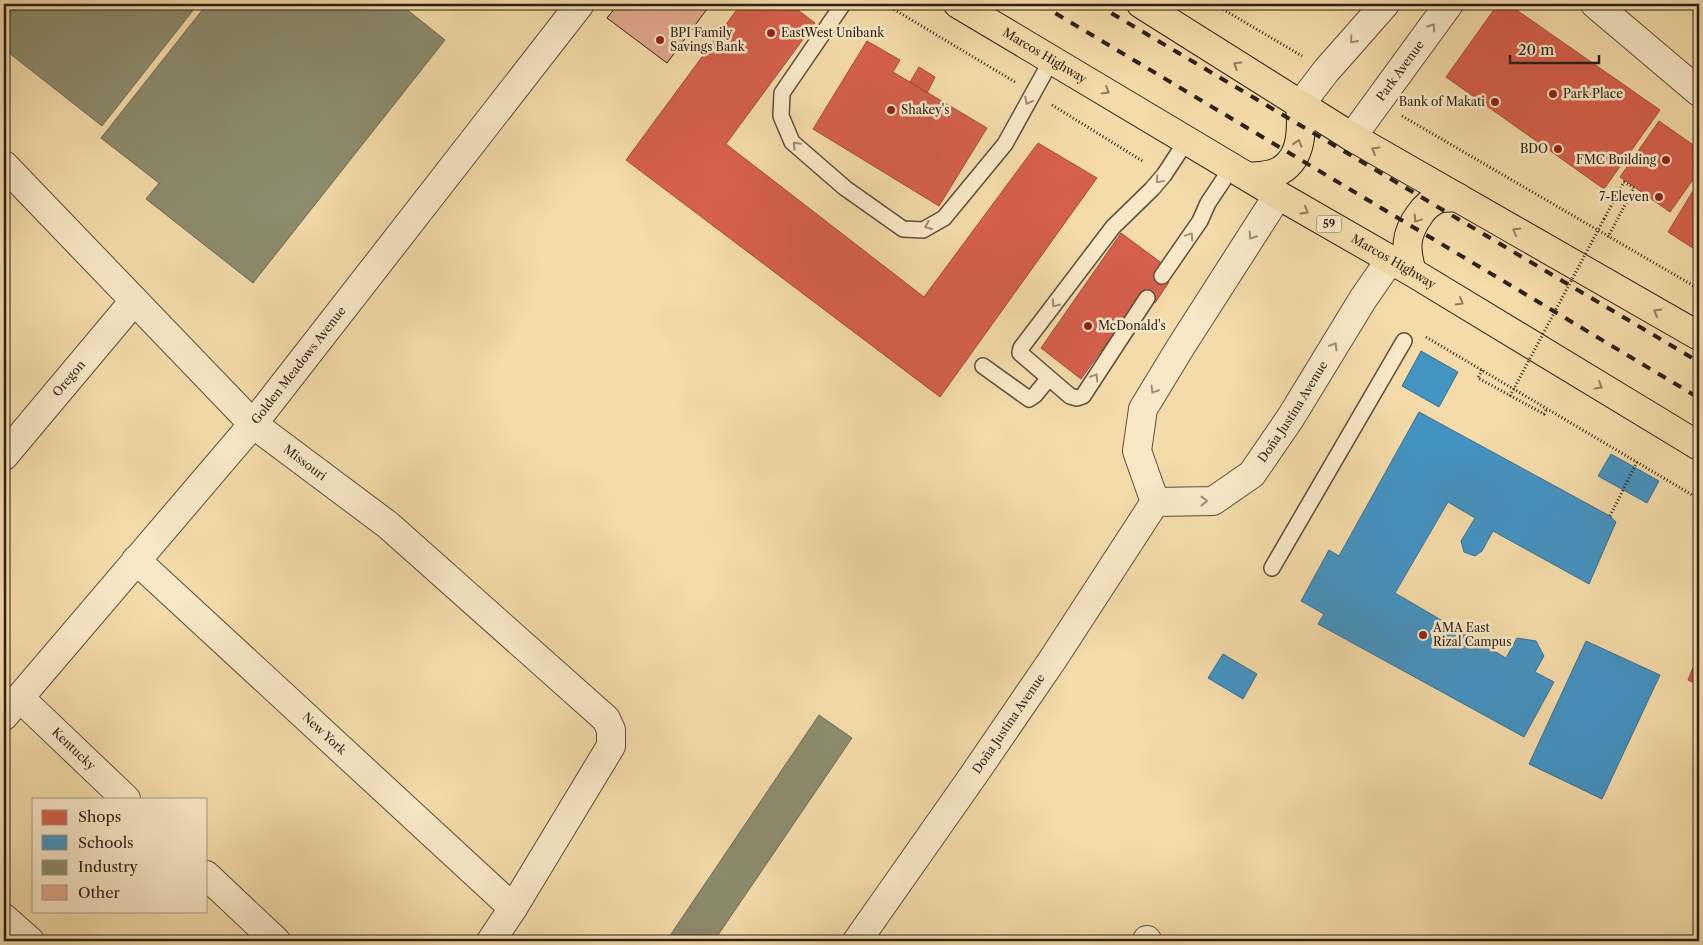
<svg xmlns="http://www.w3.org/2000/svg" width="1703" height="945" viewBox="0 0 1703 945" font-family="'Libre Caslon Text',serif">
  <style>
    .shops { fill: #d6604d; stroke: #a34c3d }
    .schools { fill: #4393c3; stroke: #3c7090 }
    .industry { fill: #8c8c6e; stroke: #6f6b54 }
    .building { fill: #e2a88c; stroke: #2b1f18 }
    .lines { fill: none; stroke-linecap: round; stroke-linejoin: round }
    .service-casing { stroke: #5d4e3c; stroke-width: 18 }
    .minor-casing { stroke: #5d4e3c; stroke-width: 30 }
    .tertiary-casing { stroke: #5d4e3c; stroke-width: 30 }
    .primary-casing { stroke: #2b1f18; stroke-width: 30 }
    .path { stroke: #2b1f18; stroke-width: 3; stroke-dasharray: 1 2.5; stroke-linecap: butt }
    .service { stroke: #f8e8c7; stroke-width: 15 }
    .minor { stroke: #f8e8c7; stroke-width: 28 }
    .tertiary { stroke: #f8e8c7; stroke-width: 28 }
    .primary { stroke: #f4dba9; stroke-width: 28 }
    .rail { stroke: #2b1f18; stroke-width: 4; stroke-dasharray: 9 9; stroke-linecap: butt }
    .path-bridge { stroke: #2b1f18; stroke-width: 3; stroke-dasharray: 1 2.5; stroke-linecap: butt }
    .oneway { stroke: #9c8e78 }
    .oneway2 { stroke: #907d60 }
    .poi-dot { fill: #8f2418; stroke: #f8e8c7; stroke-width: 2 }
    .labels { text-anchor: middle; stroke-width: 5; stroke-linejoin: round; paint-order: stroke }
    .shield { fill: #f8e8c7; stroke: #685b4c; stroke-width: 1 }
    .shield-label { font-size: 11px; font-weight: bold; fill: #2b1f18 }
    .poi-label { font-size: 12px; fill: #2b1f18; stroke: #f8e8c7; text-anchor: start }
    .street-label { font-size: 12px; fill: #2b1f18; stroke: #f8e8c7 }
  </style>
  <rect width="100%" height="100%" fill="#f4dba9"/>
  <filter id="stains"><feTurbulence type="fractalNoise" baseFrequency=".004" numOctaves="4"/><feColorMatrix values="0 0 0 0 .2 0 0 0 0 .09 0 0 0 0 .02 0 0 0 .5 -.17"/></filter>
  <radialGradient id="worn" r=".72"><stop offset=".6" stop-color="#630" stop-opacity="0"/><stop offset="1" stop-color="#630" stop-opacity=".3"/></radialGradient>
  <path class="shops" d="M741,4H790L815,23L726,144L924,297L1038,143L1097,178L940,397L626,160Z
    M1498,4H1508L1660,110L1604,189L1446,77Z
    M867,41L900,60L893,72L987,128L939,206L813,129Z
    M919,67L935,77L927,93L910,82Z
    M1659,121L1699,149V171L1670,212L1620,177Z
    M1699,181V252L1668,232Z
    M1121,233L1163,264L1162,276L1169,282L1155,303L1142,294L1081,379L1041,348Z
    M1699,653V685L1688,680Z"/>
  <path class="schools" d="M1421,351L1458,372L1439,407L1402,386Z
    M1419,412L1610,516L1616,522L1589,584L1493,531L1482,551L1475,556L1464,552L1461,541L1475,518L1448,502L1395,593L1506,658L1517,638L1536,641L1544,656L1535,672L1554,682L1524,737L1318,624L1324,614L1301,601L1329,550L1339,556Z
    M1611,454L1659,481L1647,503L1598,476Z
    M1586,641L1660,675L1602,799L1529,764Z
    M1223,654L1257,674L1243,699L1208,678Z"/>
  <path class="industry" d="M16,4H198L102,126L4,49V19Z
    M207,4H400L445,40L253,283L146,199L159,183L101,138Z
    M819,715L852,738L714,941H669L667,940Z"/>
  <path class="building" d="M618,4H707L710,5L667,63L607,18Z"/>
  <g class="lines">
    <g class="service-casing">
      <path id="service" d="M843,4L782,93L781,116L792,142L845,188L903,229L923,230L944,218L1005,144L1052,59
        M1162,276L1200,221L1208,203L1232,167
        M1147,298L1083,396L1077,398L1070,396L1020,353L1021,348L1113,227L1152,189L1164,175L1187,140
        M983,366L1029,399L1035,395L1049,378
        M1272,568L1404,341"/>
    </g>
    <g class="minor-casing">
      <g id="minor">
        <path d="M1595,4L1699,92"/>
        <path d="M1300,105L1326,71L1385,4"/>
        <path id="s1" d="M1352,137L1449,4"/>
        <path id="s2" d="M4,165L253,424L388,525L606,719L611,730V746L513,908L491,941"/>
        <path id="s3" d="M4,456L134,301"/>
        <path id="s4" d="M136,560L513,908"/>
        <path id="s5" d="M20,698L126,799"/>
        <path id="s6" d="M4,716L253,424L580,4"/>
        <path d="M206,875L276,941"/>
        <path d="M4,918L30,941"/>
        <path d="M1147,941V940"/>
      </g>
    </g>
    <g class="tertiary-casing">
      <g id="tertiary">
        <path id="s7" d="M1155,502L1213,501L1252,474L1291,417L1363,299L1390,260"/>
        <path d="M1155,502L1137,451L1143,409L1180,348L1278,195"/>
        <path id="s8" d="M857,941L975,773L1053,659L1155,502"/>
      </g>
    </g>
    <g class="primary-casing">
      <g id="primary">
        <path id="s9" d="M958,4L1278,195L1412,272L1699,446"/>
        <path d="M1141,4L1352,137L1699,336"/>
        <path d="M1249,177C1259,176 1272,176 1281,170C1303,157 1302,127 1300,105"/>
        <path d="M1412,272C1405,249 1405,234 1420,214C1424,208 1431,202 1438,199C1443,197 1452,198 1457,197"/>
      </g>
    </g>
    <path class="path" d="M885,4L1015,82
      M1214,4L1302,56
      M1052,105L1144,162
      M1402,116L1699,289
      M1604,219L1624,182L1634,188L1608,237
      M1426,337L1699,499
      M1482,370L1478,378L1544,414L1547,408
      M1610,516L1637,462"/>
    <use href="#service" class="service"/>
    <use href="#minor" class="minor"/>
    <use href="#tertiary" class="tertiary"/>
    <use href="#primary" class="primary"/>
    <path class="rail" d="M1040,4L1699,398
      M1096,4L1699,362"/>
    <path class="path-bridge" d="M1510,396L1604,219"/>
  </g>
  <defs><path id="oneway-chevron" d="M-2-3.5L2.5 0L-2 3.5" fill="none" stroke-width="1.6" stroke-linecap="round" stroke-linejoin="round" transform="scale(1.25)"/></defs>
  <g class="oneway">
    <use href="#oneway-chevron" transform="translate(1432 27) rotate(-54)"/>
    <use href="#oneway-chevron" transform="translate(1353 40) rotate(132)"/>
    <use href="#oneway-chevron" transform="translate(1028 101) rotate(118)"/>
    <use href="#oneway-chevron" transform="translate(796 145) rotate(-133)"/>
    <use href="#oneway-chevron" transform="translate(1159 180) rotate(130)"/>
    <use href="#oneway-chevron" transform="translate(928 226) rotate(156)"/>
    <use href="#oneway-chevron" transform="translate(1190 236) rotate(-56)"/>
    <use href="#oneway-chevron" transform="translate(1252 236) rotate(123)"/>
    <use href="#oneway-chevron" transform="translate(1055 304) rotate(127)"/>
    <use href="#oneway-chevron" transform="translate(1334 346) rotate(-59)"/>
    <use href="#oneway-chevron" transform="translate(1095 377) rotate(-57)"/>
    <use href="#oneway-chevron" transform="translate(1154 390) rotate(121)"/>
    <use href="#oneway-chevron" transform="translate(1204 501)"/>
  </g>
  <g class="oneway2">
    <use href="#oneway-chevron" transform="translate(1237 65) rotate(-148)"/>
    <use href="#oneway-chevron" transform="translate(1106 91) rotate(31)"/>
    <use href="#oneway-chevron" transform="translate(1298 143) rotate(-73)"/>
    <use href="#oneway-chevron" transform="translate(1375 150) rotate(-150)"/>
    <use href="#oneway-chevron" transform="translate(1305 211) rotate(30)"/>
    <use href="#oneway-chevron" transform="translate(1417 219) rotate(124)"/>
    <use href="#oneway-chevron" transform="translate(1516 231) rotate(-150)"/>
    <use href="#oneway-chevron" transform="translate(1460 302) rotate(31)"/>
    <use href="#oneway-chevron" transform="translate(1657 312) rotate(-150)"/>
    <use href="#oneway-chevron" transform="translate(1599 386) rotate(31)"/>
  </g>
  <g class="poi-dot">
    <circle cx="771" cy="33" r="5"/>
    <circle cx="660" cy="40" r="5"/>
    <circle cx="1553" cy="94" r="5"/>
    <circle cx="1495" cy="102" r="5"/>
    <circle cx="891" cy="110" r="5"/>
    <circle cx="1558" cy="149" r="5"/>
    <circle cx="1666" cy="160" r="5"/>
    <circle cx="1659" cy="197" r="5"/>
    <circle cx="1088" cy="326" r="5"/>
    <circle cx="1423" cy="635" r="5"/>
  </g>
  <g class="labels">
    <rect class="shield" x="1316.5" y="215.5" width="25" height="17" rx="4"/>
    <g class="shield-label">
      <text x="1329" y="228">59</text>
    </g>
    <g class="poi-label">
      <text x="670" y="37">BPI Family<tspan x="670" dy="14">Savings Bank</tspan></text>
      <text x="781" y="37">EastWest Unibank</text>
      <text x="1563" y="98">Park Place</text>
      <text x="1485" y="106" text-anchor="end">Bank of Makati</text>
      <text x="901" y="114">Shakey's</text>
      <text x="1548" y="153" text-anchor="end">BDO</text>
      <text x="1656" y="164" text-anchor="end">FMC Building</text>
      <text x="1649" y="201" text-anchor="end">7-Eleven</text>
      <text x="1098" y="330">McDonald's</text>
      <text x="1433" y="632">AMA East<tspan x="1433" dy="14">Rizal Campus</tspan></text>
    </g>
    <g class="street-label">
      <text dy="4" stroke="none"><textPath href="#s9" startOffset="101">Marcos Highway</textPath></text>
      <text dy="4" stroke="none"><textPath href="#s1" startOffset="82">Park Avenue</textPath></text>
      <text dy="4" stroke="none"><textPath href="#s9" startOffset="506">Marcos Highway</textPath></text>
      <text dy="4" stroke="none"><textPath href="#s6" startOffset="458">Golden Meadows Avenue</textPath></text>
      <text dy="4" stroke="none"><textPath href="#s3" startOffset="101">Oregon</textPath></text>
      <text dy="4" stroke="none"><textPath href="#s7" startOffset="180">Doña Justina Avenue</textPath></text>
      <text dy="4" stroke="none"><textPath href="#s2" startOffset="424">Missouri</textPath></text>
      <text dy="4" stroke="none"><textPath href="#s8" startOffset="265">Doña Justina Avenue</textPath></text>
      <text dy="4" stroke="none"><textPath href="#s4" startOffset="256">New York</textPath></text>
      <text dy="4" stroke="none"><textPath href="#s5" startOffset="74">Kentucky</textPath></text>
    </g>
  </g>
  <rect width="1703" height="945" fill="none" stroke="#f4dba9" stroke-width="20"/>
  <rect x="5" y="5" width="1693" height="935" fill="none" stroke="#2b1f18" stroke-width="2.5"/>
  <rect x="10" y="10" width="1683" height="925" fill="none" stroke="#2b1f18"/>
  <rect x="32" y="798" width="175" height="115" fill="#f8e8c7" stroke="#a69881"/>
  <rect x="42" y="810" width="25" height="15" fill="#d6604d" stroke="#a69881"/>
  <text x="78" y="822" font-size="15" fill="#2b1f18">Shops</text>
  <rect x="42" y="835" width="25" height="15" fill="#4393c3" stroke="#a69881"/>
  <text x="78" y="848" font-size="15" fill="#2b1f18">Schools</text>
  <rect x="42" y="860" width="25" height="15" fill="#8c8c6e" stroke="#a69881"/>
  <text x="78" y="872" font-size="15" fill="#2b1f18">Industry</text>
  <rect x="42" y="885" width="25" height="15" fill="#e2a88c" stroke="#a69881"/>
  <text x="78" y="898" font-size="15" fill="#2b1f18">Other</text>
  <path d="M1510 55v8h89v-8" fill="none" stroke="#2b1f18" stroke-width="2.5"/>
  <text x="1518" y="55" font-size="15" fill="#2b1f18" stroke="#f8e8c7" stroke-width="4" paint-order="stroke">20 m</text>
  <rect width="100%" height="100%" filter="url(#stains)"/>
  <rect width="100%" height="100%" fill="url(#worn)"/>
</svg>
